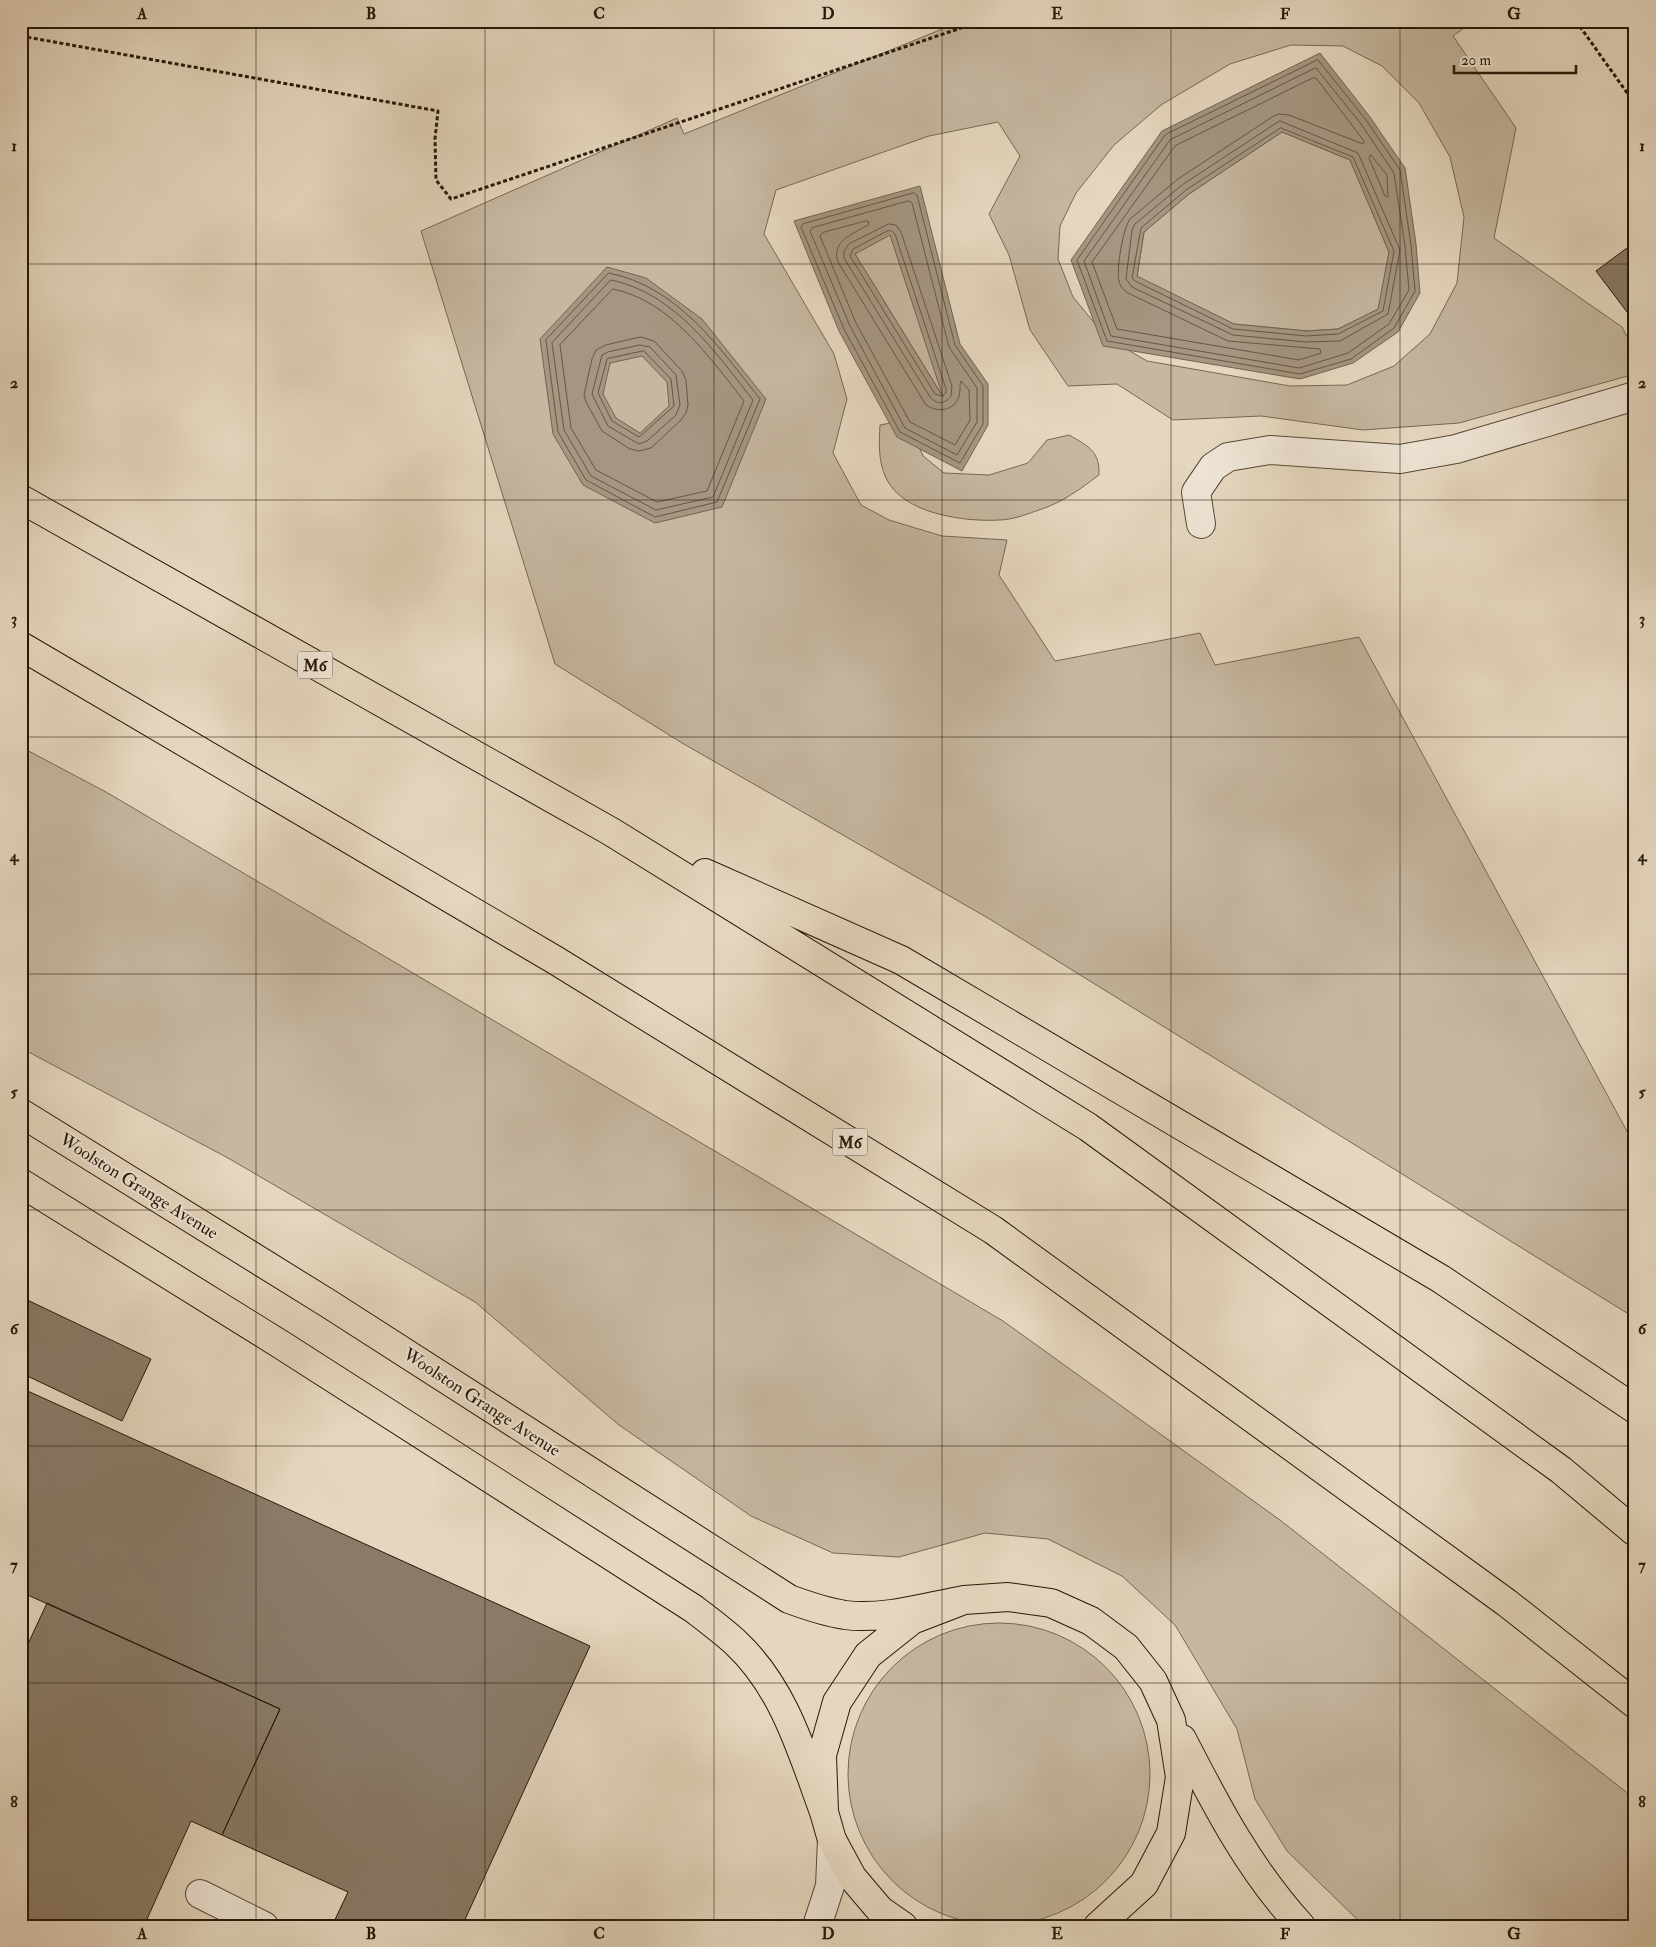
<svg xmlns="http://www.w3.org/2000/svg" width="1656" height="1947" viewBox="0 0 1656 1947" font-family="'IM FELL Double Pica',serif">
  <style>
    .green { fill: #c5b7a0; stroke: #766854; fill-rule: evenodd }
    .water { fill: #a49681; stroke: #726451; fill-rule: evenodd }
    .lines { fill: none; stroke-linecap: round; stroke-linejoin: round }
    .shore { stroke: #655745; stroke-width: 1 }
    .building { fill: #897b68; stroke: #261809 }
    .minor-casing { stroke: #564836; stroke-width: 30 }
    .major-casing { stroke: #261809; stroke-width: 30 }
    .highway-casing { stroke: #261809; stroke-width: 30 }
    .path { stroke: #261809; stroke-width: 3; stroke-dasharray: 4 2.5; stroke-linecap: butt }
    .minor { stroke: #eee5d5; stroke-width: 28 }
    .major { stroke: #e5d7bf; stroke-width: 28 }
    .highway { stroke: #e5d7bf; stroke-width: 28 }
    .grid { fill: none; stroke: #261809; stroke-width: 1; stroke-opacity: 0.55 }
    .labels { text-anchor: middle; stroke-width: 4; stroke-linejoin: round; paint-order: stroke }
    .shield { fill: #eee5d5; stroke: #625646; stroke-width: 1 }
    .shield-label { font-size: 16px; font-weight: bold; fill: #261809 }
    .street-label { font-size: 18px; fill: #261809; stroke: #eee5d5 }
    .neatline { fill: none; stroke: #261809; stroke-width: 2 }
    .grid-label { font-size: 16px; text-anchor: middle; font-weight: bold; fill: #261809 }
  </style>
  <rect width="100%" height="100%" fill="#e5d7bf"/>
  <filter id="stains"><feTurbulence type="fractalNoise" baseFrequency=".004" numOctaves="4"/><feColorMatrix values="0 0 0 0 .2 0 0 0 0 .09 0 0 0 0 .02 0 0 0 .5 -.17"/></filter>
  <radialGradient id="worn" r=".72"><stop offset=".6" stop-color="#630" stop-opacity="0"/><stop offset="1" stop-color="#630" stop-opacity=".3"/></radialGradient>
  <path class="green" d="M962,21H1474L1453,36L1516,128L1494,238L1622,327L1635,352V374L1459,423L1363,430L1261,416L1173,420L1117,384L1068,386L1030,330L1009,255L989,214L1020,156L998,122L929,136L776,190L764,234L834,354L847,399L833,453L861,505L889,520L942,536L1007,540L999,575L1055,661L1200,633L1215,665L1359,637L1635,1146V1318L988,918L682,743L555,664L421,231L677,118L684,134ZM1291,45L1343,46L1382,66L1419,103L1450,157L1464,217L1457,283L1430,334L1394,366L1347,385L1290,386L1147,361L1106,337L1073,297L1058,259L1060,226L1076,193L1114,145L1161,105L1230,64Z
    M1282,132L1350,160L1389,252L1379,309L1338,329L1307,331L1234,324L1137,277L1144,232L1189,194Z
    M890,234L945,400L855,254Z
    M907,420L923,456L944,473L989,475L1028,463L1047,440L1069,435C1088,446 1100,451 1099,475C1079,490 1060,504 1036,511C1025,515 1011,520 999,520C964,522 903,514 886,478C878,461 879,443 880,425Z
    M21,747L106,792L1003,1321L1280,1520L1635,1799V1926H1364L1287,1851L1255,1799L1237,1729L1175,1625L1122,1576L1048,1539L985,1533L899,1557L833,1553L751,1516L619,1425L475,1302L228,1158L21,1048Z
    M848 1774a151 151 0 1 1 302 0a151 151 0 1 1-302 0Z"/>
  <path class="water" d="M1320,53L1370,117L1405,168L1416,244L1420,293L1398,332L1353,363L1300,379L1103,346L1071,260L1162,131ZM1282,132L1350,160L1389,252L1378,309L1338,329L1307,331L1234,324L1137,276L1144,232L1189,194Z
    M920,186L960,344L988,384V425L962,471L897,437L839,331L794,221ZM890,235L943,397L855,254Z
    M607,267L646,278L702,319L766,399L722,507L655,523L583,485L553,434L540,339ZM642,356L667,382L669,406L640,433L616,418L603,394L610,363Z"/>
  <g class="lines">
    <path class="shore" d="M1318,60L1366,120L1400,170L1411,245L1415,291L1394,328L1351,359L1300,374L1107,341L1077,260L1165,135Z
      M1316,68L1361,124L1394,173L1405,246L1409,290L1389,324L1348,353L1299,368L1111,336L1084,261L1170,140Z
      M1313,78H1316L1364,141L1363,144L1289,115L1279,114L1272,117L1178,179L1130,219C1123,228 1116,270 1119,281C1120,287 1124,290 1128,293L1228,341L1320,349L1321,353L1299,360L1117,329L1092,262L1175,146Z
      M1280,121L1358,153L1400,250L1388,314L1340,341L1306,342L1233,335L1132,287L1126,279L1132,230L1135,224L1182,185Z
      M1281,128L1353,157L1394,251L1383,311L1338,334L1306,336L1233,329L1135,281L1132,278L1141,228L1186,190Z
      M1371,155L1387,175L1388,197L1385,196L1369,158Z
      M914,193L917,195L955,345L983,386V424L960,463L900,432L844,329L801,227L803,224Z
      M909,201L912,203L949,347L977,388V422L957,455L905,428L850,326L810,231L812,228Z
      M866,221L869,222L868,225C853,234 831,241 838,262L926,405C937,413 955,411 959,396C961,391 959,385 961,381L969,390L970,420L955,445L910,422L856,323L820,236L822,233Z
      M889,224L896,225L901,232L952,386L951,396C945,404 937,405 930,397L844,258V251L849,244Z
      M892,231L895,234L946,389V393L942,396L935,394L850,256L853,249L887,231Z
      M609,273C678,287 719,347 760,399L717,502L655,517L586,480L558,432L546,340Z
      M611,280C675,293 715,352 753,400L713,497L656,510L591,476L564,430L552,343Z
      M613,289C670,300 710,358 744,401L707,491L657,502L596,470L571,428L560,345Z
      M641,337L654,341L682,371L686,380L688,405L686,413L681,420L651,448L639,451L630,449L602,431L586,402L584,395L592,359L596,350L606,345Z
      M640,345L650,347L676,375L680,405L676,415L647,441L639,444L608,426L592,394L602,355L608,352Z
      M644,351L671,379L674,406L639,437L612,421L598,393L607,359Z"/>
  </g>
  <path class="building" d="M1635,242V313L1630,316L1596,271Z
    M21,1297L151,1359L122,1421L21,1373Z
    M21,1388L590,1646L462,1926H332L348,1892L222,1835L280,1709L21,1592Z
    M47,1603L280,1709L222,1835L191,1821L147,1919L161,1926H21V1659Z"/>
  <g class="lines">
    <g class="minor-casing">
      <path id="minor" d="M1201,524L1196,492L1213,467L1228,457L1270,450L1400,459L1456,449L1635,396
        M200,1894L264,1926
        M817,1926L830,1886L832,1840"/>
    </g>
    <g class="major-casing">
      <path id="major" d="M21,1113L329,1304L789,1599C808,1606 826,1612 845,1615C883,1620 927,1607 964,1600
        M21,1183L280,1344L694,1609C708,1620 723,1631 736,1643C784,1688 802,1752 824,1812
        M1182,1739C1217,1807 1249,1869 1301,1926
        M903,1926L880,1910L852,1877L832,1840L824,1812L822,1755L837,1702L868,1655L912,1620L964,1600L1008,1597L1051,1603L1091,1621L1126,1647L1153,1681L1171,1720L1180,1777L1171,1833L1144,1884L1098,1926"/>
    </g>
    <g class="highway-casing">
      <path id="highway" d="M21,499L610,831L1088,1127L1561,1470L1635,1532
        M21,646L555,960L993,1230L1507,1603L1635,1704
        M705,873L901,960L1441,1279L1635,1409"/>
    </g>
    <path class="path" d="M1576,21L1635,104
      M21,36L438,111L435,139L436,180L451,199L982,21"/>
    <use href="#minor" class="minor"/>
    <use href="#major" class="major"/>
    <use href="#highway" class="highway"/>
  </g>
  <path class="grid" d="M256,21V1926M485,21V1926M714,21V1926M942,21V1926M1171,21V1926M1400,21V1926M21,264H1635M21,500H1635M21,737H1635M21,974H1635M21,1210H1635M21,1446H1635M21,1683H1635"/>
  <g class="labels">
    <g class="shield">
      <rect x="297.5" y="651.5" width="35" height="27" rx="4"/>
      <rect x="832.5" y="1128.5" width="35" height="27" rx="4"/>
    </g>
    <g class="shield-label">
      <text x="315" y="671">M6</text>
      <text x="850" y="1148">M6</text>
    </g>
    <g class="street-label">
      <text transform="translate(139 1186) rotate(32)" y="6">Woolston Grange Avenue</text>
      <text transform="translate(482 1402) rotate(33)" y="6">Woolston Grange Avenue</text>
    </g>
  </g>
  <rect width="1656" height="1947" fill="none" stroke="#e5d7bf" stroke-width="55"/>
  <path d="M1454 65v8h122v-8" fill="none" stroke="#261809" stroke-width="2.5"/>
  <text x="1461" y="65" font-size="15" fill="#261809" stroke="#eee5d5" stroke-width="4" paint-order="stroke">20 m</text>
  <rect x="28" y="28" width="1600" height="1892" class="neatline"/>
  <g class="grid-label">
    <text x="142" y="19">A</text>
    <text x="371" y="19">B</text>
    <text x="599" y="19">C</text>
    <text x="828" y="19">D</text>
    <text x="1057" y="19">E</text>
    <text x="1285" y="19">F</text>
    <text x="1514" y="19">G</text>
    <text x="14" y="151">1</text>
    <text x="1642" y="151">1</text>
    <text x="14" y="388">2</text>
    <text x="1642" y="388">2</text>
    <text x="14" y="624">3</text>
    <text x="1642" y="624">3</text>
    <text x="14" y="861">4</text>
    <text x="1642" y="861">4</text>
    <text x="14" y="1097">5</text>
    <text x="1642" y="1097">5</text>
    <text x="14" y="1334">6</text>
    <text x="1642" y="1334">6</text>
    <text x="14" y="1570">7</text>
    <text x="1642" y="1570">7</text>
    <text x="14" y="1807">8</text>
    <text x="1642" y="1807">8</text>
    <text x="142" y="1939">A</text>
    <text x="371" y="1939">B</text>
    <text x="599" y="1939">C</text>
    <text x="828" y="1939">D</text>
    <text x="1057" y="1939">E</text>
    <text x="1285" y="1939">F</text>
    <text x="1514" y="1939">G</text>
  </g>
  <rect width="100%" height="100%" filter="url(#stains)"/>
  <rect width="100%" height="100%" fill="url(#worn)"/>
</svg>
